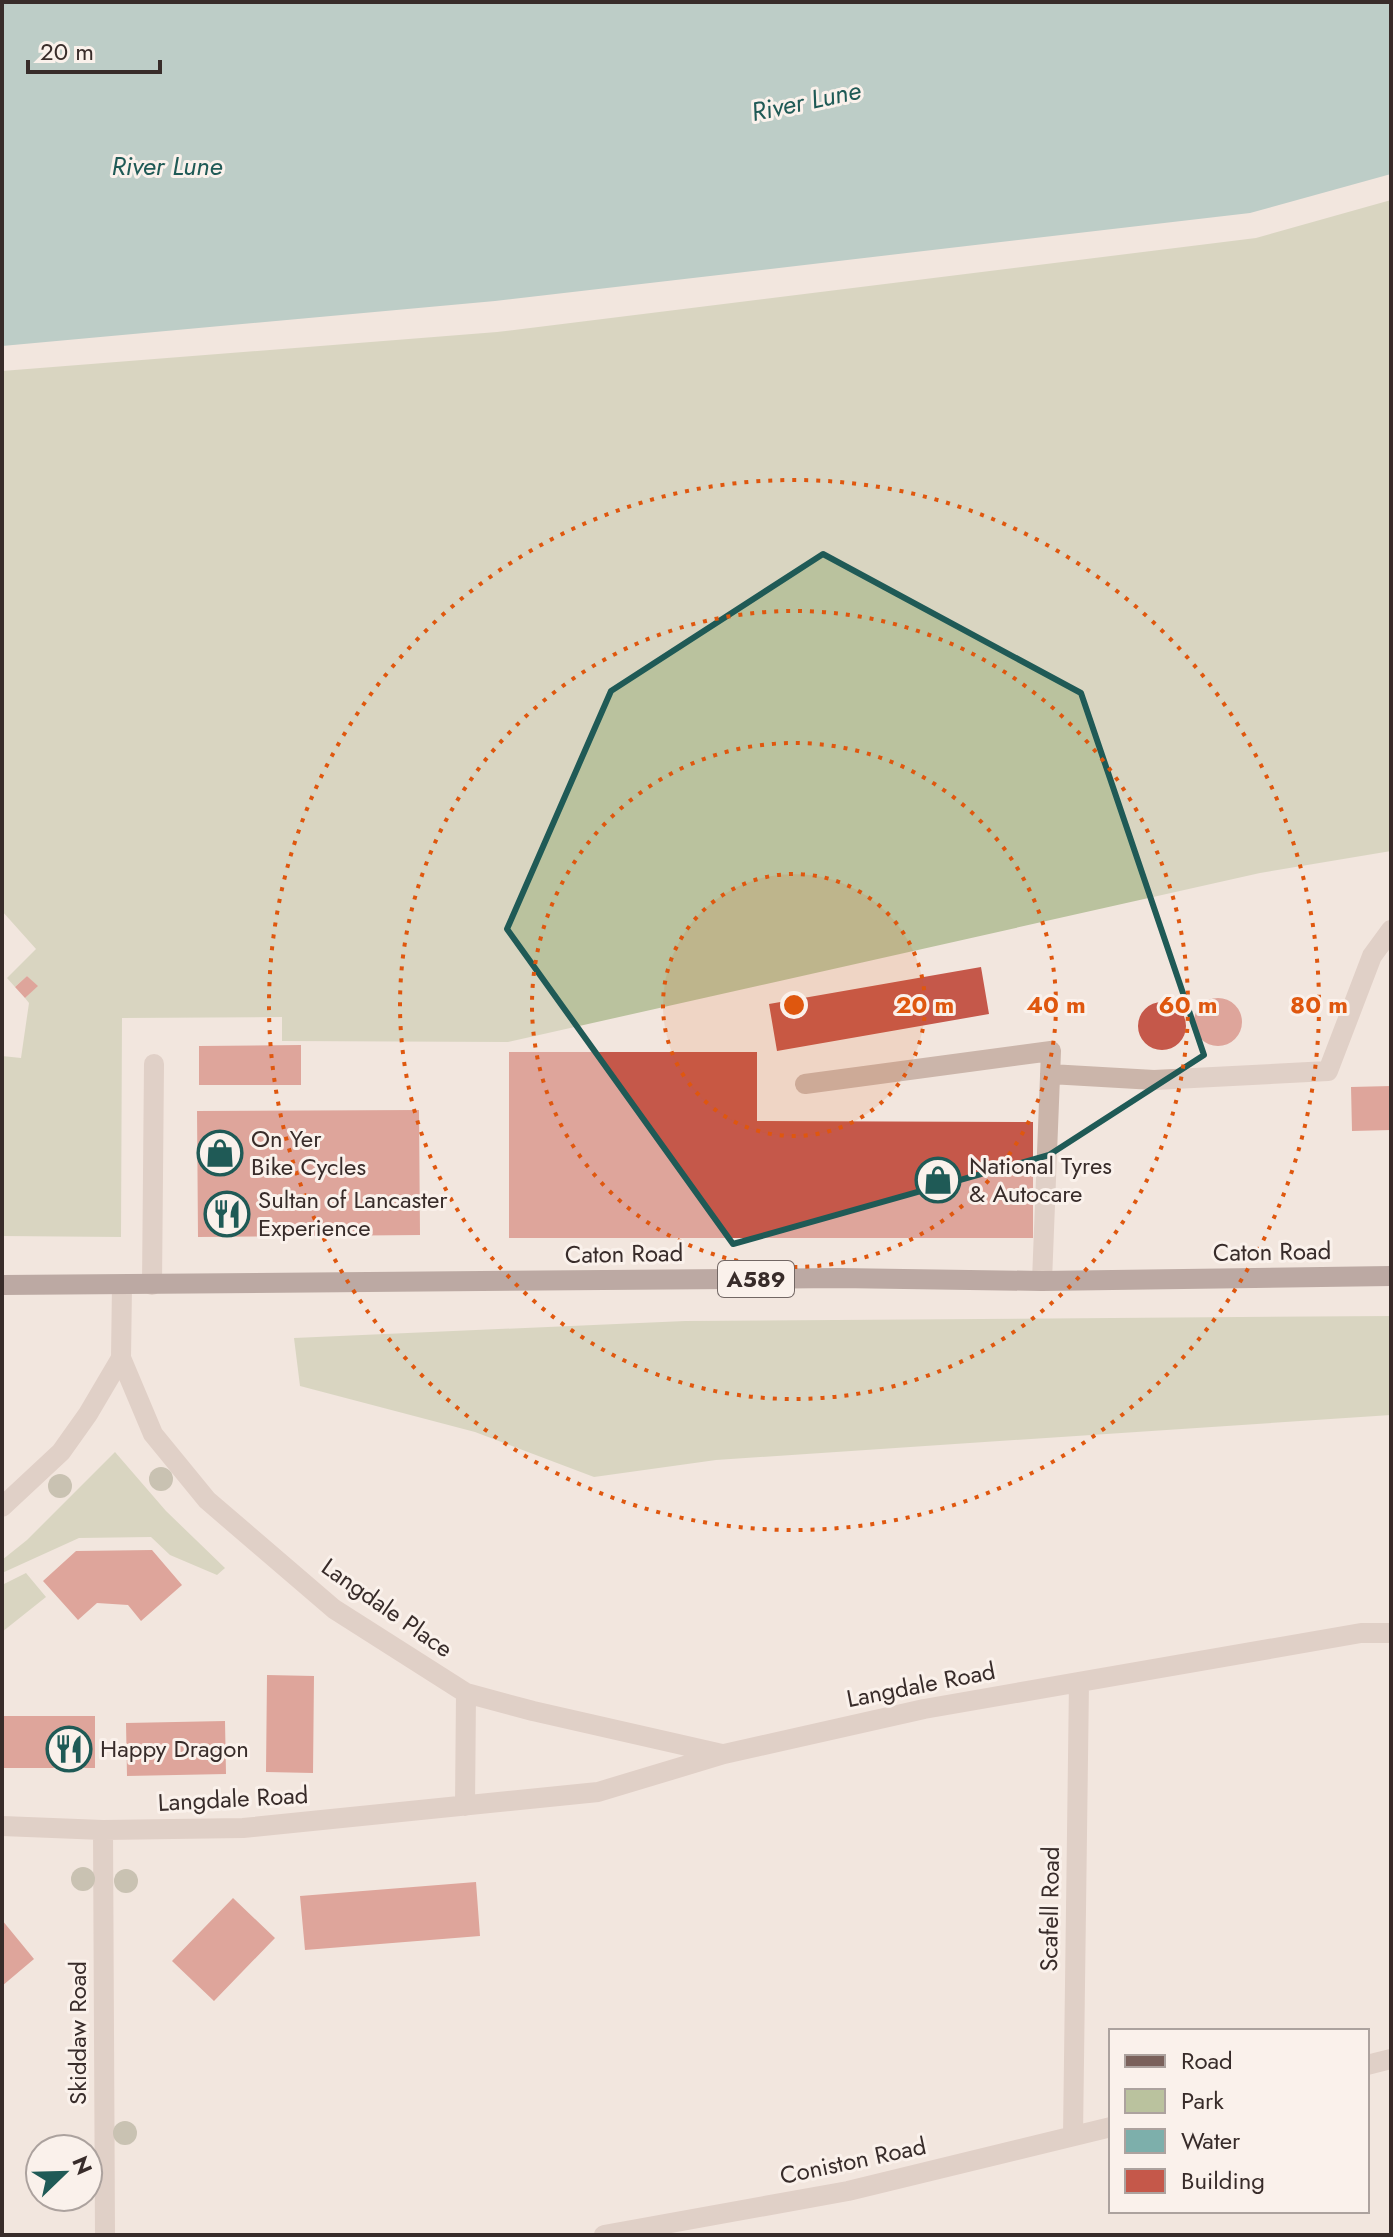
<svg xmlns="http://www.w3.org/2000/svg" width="1393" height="2237" viewBox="0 0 1393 2237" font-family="Jost,sans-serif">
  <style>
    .green { fill: #bac29e }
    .water { fill: #7dafab }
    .building { fill: #c5584a }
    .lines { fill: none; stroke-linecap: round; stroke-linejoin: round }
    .lane { stroke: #cbb5aa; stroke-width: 20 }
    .street { stroke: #cbb5aa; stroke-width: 20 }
    .primary { stroke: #7a615b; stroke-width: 20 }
    .tree { fill: #97977d }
    .marked { fill: none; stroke: #1f5a56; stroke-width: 6; stroke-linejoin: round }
    .ring { fill: none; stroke: #df570e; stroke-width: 4; stroke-dasharray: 4 8 }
    .labels { text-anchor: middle; stroke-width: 6; stroke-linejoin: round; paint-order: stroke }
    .shield { fill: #faf1eb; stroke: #726764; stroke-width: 2 }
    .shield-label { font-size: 22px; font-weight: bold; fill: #382c2a }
    .poi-label { font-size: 24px; fill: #382c2a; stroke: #faf1eb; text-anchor: start }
    .street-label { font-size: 24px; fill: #382c2a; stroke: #faf1eb }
    .water-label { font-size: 26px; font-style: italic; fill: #1f5a56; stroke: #faf1eb }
    .centre { fill: #df570e; stroke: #faf1eb; stroke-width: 4 }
    .ring-label { font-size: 24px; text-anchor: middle; font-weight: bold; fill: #df570e; stroke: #faf1eb; stroke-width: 6; stroke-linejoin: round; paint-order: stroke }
  </style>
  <rect width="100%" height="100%" fill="#f2e6de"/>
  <path class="green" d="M1391,200V851L1260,873L508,1042L282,1041V1017L122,1018L121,1237L2,1236V1056L21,1058L29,1003L25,998L37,986L27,976L15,987L7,978L36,949L2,911V371L497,332L1256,238Z
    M1391,1316V1415L716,1460L594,1477L475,1432L300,1386L294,1338L685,1321Z
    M115,1452L166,1511L225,1568L217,1575L170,1555L151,1537L79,1538L2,1573V1560L27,1540Z
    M26,1573L46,1597L2,1632V1585Z"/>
  <path class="water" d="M2,2H1391V174L1250,213L495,301L2,346Z"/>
  <path class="building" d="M981,967L989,1014L777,1051L769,1004Z
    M27,976L38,986L25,998L15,987Z
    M1194 1022a24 24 0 1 1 48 0a24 24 0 1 1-48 0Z
    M1138 1026a24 24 0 1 1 48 0a24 24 0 1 1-48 0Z
    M301,1045V1085H199V1046Z
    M509,1052H757V1121L1033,1122V1238H509Z
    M1391,1086V1130L1352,1131L1351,1087Z
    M419,1110L420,1235L198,1237L197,1111Z
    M152,1550L182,1585L141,1621L128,1605L97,1603L78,1620L43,1581L76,1551Z
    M267,1675L314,1676L313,1773L266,1772Z
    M2,1716H95V1768H2Z
    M225,1721L226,1774L127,1776L126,1723Z
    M476,1882L480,1936L305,1950L300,1896Z
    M233,1898L275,1938L214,2001L172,1961Z
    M2,1920L34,1959L2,1986Z"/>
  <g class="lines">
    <path class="lane" d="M1050,1074L1154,1080L1328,1071L1372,956L1391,930
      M805,1084L1051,1051L1042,1281
      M152,1285L154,1064"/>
    <path class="street" d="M122,1285L121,1358L153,1434L207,1500L334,1609L466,1693L533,1711L722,1754
      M2,1507L61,1452L88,1414L121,1358
      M465,1806L466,1693
      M2,1826L103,1830L243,1828L598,1792L724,1754L924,1709L1361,1633H1391
      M103,1830L105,2235
      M1367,2065L1391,2059
      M1073,2136L1079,1682
      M604,2235L848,2191L1111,2127"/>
    <path class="primary" d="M2,1285L839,1278L1042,1281L1391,1276"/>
  </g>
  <g class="tree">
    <circle cx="161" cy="1479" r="12"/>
    <circle cx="60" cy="1486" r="12"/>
    <circle cx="83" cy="1879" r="12"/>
    <circle cx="126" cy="1881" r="12"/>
    <circle cx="125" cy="2133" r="12"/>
  </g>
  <path d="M0 0H1393V2237H0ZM823,554L1081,693L1204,1055L1049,1155L733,1244L507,929L611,691Z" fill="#f2e6de" fill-opacity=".55" fill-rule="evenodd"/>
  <path class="marked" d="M823,554L1081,693L1204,1055L1049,1155L733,1244L507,929L611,691Z"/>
  <circle cx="794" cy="1005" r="131" fill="#df570e" fill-opacity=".12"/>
  <g class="ring">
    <circle cx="794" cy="1005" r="131"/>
    <circle cx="794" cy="1005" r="262"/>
    <circle cx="794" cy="1005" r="394"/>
    <circle cx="794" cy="1005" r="525"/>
  </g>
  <defs>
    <g id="shop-ring" transform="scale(2.3)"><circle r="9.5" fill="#faf1eb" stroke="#1f5a56" stroke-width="1.5"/><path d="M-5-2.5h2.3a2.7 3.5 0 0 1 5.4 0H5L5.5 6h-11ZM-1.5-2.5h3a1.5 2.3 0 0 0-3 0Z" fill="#1f5a56"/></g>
    <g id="restaurant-ring" transform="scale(2.3)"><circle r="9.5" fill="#faf1eb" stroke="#1f5a56" stroke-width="1.5"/><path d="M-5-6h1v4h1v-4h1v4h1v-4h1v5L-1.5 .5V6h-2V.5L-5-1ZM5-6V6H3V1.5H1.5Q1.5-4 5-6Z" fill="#1f5a56"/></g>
  </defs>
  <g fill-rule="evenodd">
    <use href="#shop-ring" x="220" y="1153"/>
    <use href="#shop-ring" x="938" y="1180"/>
    <use href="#restaurant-ring" x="227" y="1214"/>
    <use href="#restaurant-ring" x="69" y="1749"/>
  </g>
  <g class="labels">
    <rect class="shield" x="718" y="1261" width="76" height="36" rx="6"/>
    <g class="shield-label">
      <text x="756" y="1287">A589</text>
    </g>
    <g class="poi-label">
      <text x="251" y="1147">On Yer<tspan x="251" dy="28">Bike Cycles</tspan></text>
      <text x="969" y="1174">National Tyres<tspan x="969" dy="28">&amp; Autocare</tspan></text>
      <text x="258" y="1208">Sultan of Lancaster<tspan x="258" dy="28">Experience</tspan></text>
      <text x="100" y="1757">Happy Dragon</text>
    </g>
    <g class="street-label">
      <text transform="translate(1272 1252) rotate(-1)" y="8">Caton Road</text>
      <text transform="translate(624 1254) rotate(-1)" y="8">Caton Road</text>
      <text transform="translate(387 1608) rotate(35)" y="8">Langdale Place</text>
      <text transform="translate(921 1685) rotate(-11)" y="8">Langdale Road</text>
      <text transform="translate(233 1799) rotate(-3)" y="8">Langdale Road</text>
      <text transform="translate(1050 1909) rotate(-89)" y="8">Scafell Road</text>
      <text transform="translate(78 2033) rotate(-90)" y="8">Skiddaw Road</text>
      <text transform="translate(853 2161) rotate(-12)" y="8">Coniston Road</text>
    </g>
    <g class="water-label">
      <text transform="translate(806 101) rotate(-12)" y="9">River Lune</text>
      <text x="167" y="175">River Lune</text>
    </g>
  </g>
  <circle cx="794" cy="1005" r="12" class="centre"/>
  <g class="ring-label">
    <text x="925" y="1013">20 m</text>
    <text x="1056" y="1013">40 m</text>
    <text x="1188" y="1013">60 m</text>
    <text x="1319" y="1013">80 m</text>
  </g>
  <rect width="1393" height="2237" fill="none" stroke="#382c2a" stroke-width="8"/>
  <rect x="1109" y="2029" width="260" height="184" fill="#faf1eb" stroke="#aca29e" stroke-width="2"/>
  <rect x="1125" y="2055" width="40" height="12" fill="#7a615b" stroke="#aca29e" stroke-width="2"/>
  <text x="1181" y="2069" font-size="24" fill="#382c2a">Road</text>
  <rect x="1125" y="2089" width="40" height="24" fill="#bac29e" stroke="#aca29e" stroke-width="2"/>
  <text x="1181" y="2109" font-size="24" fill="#382c2a">Park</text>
  <rect x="1125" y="2129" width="40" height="24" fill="#7dafab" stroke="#aca29e" stroke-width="2"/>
  <text x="1181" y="2149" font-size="24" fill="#382c2a">Water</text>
  <rect x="1125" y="2169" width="40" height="24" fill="#c5584a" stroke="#aca29e" stroke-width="2"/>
  <text x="1181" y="2189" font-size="24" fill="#382c2a">Building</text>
  <g transform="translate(64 2173) rotate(67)"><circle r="38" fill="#faf1eb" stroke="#aca29e" stroke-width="2"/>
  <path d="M0-6L14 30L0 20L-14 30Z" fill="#1f5a56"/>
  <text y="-12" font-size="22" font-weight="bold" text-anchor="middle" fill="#382c2a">N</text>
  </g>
  <path d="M28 60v12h132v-12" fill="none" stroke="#382c2a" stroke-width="4"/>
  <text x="40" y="60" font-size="24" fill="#382c2a" stroke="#faf1eb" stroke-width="6" paint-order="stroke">20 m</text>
</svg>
